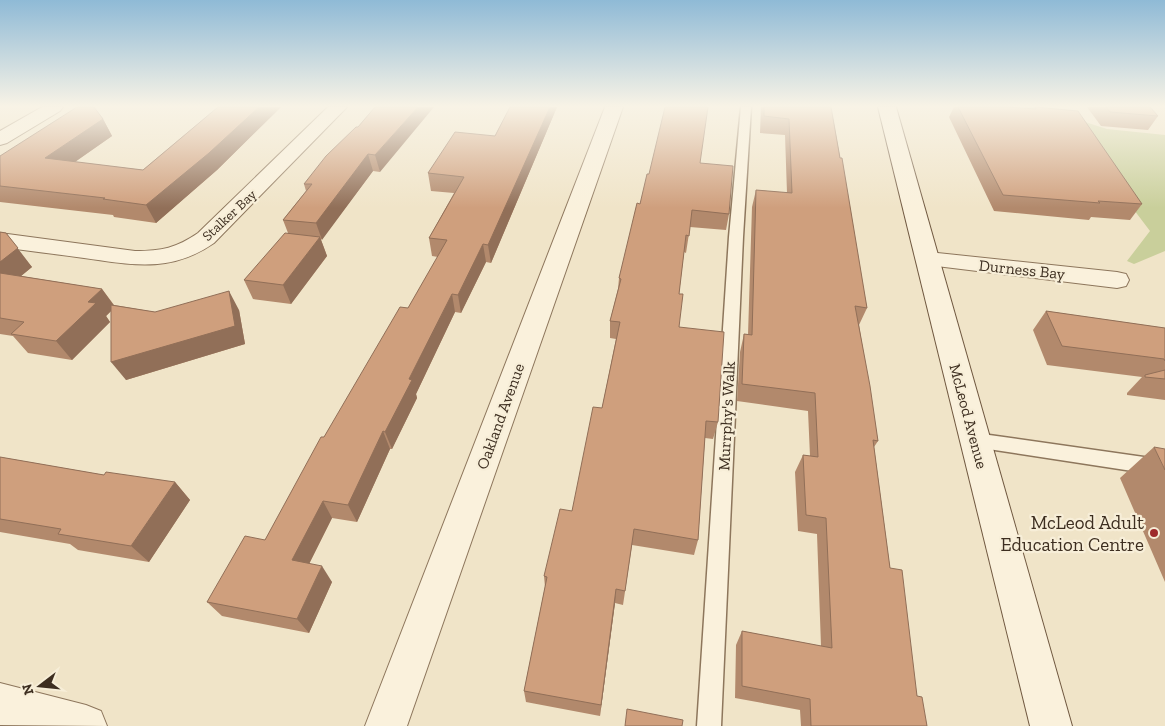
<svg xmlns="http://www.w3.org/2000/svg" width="1165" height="726" viewBox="0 0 1165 726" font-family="'Zilla Slab',serif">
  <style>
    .green { fill: #c9cf9b }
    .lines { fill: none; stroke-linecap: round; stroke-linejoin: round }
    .lane-casing { stroke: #8d765c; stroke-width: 3 }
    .street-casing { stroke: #8d765c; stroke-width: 2 }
    .secondary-casing { stroke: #6f573f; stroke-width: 2 }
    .lane { fill: #faf1dc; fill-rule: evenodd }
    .street { fill: #faf1dc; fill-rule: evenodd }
    .secondary { fill: #faf1dc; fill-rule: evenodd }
    .wall { fill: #b2896c }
    .shaded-wall { fill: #916f58 }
    .building { fill: #cf9f7d; stroke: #916f58 }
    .poi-dot { fill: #9e2a2b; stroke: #f7eed8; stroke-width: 2 }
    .labels { text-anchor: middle; stroke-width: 4.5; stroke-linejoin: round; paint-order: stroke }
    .far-street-label { font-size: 14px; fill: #3d2e20; stroke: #f7eed8 }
    .street-label { font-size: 16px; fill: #3d2e20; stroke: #f7eed8 }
    .near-poi-label { font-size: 19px; fill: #3d2e20; stroke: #f7eed8; text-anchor: end }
  </style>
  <rect width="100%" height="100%" fill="#f0e4c8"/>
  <path class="green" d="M1025,107H1038L1107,129L1165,135V251L1134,264L1127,261L1150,231L1072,128Z"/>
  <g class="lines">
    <g class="lane-casing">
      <path id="lane" d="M741,107H751L743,237L721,726H697L729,237Z
        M975,433L1165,460V476L975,447L969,445L966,440L969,435Z"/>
    </g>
    <g class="street-casing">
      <path id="street" d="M42,107H63L60,111L7,143L0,145V131Z
        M328,107H347L214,243C171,273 133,265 84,258C56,254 28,251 0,247V233L135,251C162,251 176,248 198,233Z
        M605,107H623L407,726H365Z
        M928,252L1117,272L1126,274L1129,280L1126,286L1117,288L920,264L916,259L920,254Z
        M0,683L86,705L101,711L107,726L0,725Z"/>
    </g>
    <g class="secondary-casing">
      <path id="secondary" d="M878,107H896L1072,726H1030Z"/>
    </g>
    <use href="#lane" class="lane"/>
    <use href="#street" class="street"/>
    <use href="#secondary" class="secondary"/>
  </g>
  <path class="wall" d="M218,107H281L217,170L156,223L114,217L113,215L0,202V156L103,119L112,136L75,162L143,170Z
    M375,107L380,172L373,171L321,240L327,256L291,304L253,299L244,280L288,233L283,220L306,191L304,184L358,127Z
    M510,107H557L491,263L486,262L461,313L455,312L416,394L417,398L392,449H390L357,522L332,518L309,564L332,582L309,633L222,616L207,602L265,540L324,437L408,308L438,257L432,256L429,238L454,193L431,191L428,173L495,136Z
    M761,107H831L867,308L859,325L878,441L874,447L890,568L917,696L927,726H801L800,710L735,698L736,645L742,631L821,646L817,534L798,531L795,472L803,455L810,456L808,411L737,401L740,352L744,334L748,335L752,207L756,190L787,193L785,135L760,133Z
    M954,107H1007L1034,109L1035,107L1142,204L1130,220L1091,217L1089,220L994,211L949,117Z
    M1087,107H1150L1158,116L1148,130L1101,126Z
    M700,163L729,214L726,230L690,227L686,253L684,252L679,294V327L718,422L713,439L705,438L698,540L694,555L632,545L623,605L615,603L600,716L526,702L524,691L545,587L544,576L572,511L602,408L616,339L610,338V321L618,289L619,278L649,174Z
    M0,232L32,267L21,276L102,289L114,305L155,312L239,310L245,344L126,380L111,311L106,316L110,322L72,360L28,353L13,336L0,334Z
    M1046,311L1165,328V400L1127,395V393L1142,377L1047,365L1033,330Z
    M1154,447L1165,470V582L1120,478Z
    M0,457L104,475L175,482L190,500L149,562L78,550L70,544L0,532Z"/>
  <path class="shaded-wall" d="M259,107H281L217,170L156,223L146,205Z
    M418,107H434L380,172L375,155Z
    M550,107H557L491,263L488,245Z
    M103,119L112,136L56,175L45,158Z
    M368,154L373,171L322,240L316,223Z
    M6,233L32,267L4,290L0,285V262Z
    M320,237L327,256L291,304L283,285Z
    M483,244L486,262L461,313L458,295Z
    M102,289L115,307L106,316L110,322L72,360L56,341L88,302Z
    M229,291L239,310L245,344L126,380L111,362Z
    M452,294L455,312L416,394L417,398L392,449L385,432L409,379Z
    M383,431L390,449L357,522L348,505Z
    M175,482L190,500L149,562L131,546Z
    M323,501L332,518L303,576L292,560Z
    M322,566L332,582L309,633L297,619Z
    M616,589L615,603L600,716L601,705Z"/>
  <path class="building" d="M77,107H94L103,119L45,158L143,170L218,107H259L209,153L146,205L103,199L105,198L0,186V156Z
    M375,107H418L375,155L368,154L316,223L283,220L312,184H304L326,156L356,127H358Z
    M510,107H550L488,245L483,244L458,295L452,294L409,379L412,380L385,432L383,431L348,505L323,501L292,560L322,566L297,619L207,602L245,536L265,540L321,437H324L400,307L408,308L447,240L429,238L464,177L428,173L455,132L495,136Z
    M665,107H708L700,163L733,166L729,214L692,210L689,236L686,235L679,294H683L679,327L724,332L718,422L706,421L698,540L634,529L625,591L616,589L601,705L524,691L547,577L544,576L560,509L572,511L593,407L602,408L620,322L610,321L621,279L619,278L637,203L640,204L647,174H649Z
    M764,107H831L840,158H842L867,308L855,306L870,386L878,441L873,440L890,568L902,570L917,696L922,697L927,726H811L810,699L742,686V631L832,648L826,518L806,515L803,455L818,457L815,393L742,384L744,334L752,335L756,190L792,193L789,119L764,116Z
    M958,107H1007L1036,109L1035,107L1078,111L1142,204L1098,201L1100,203L1003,195Z
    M1106,107H1150L1158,116L1110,112Z
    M0,232L6,233L18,248L0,262Z
    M285,233L320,237L283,285L244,280Z
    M0,273L102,289L88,302L96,303L56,341L11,334L24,322L0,318Z
    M229,291L235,326L111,362V305L155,312Z
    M1046,311L1165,328V361L1164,359L1062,346Z
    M1165,370V379L1145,377V375Z
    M1154,447L1165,449V470Z
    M0,457L104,475L106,472L175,482L131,546L58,534L61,529L0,519Z
    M627,709L683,720L682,726H625Z"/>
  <linearGradient id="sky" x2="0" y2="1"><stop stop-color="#8fbad6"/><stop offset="0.51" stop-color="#f8f3e6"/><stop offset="1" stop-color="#f8f3e6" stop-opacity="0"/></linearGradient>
  <rect width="1165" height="208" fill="url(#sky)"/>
  <circle class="poi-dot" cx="1154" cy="533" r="5"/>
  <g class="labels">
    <g class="far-street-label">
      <text transform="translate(229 215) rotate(-43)" y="5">Stalker Bay</text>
    </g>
    <g class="street-label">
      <text transform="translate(1022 269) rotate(6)" y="6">Durness Bay</text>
      <text transform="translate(500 416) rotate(-70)" y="6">Oakland Avenue</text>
      <text transform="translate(726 416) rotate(-87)" y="6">Murrphy's Walk</text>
      <text transform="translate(969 416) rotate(75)" y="6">McLeod Avenue</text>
    </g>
    <g class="near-poi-label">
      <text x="1144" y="529">McLeod Adult<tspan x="1144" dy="22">Education Centre</tspan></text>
    </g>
  </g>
  <g transform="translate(40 686) rotate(254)" stroke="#f7eed8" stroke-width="4" paint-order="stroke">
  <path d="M0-4L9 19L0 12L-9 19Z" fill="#3d2e20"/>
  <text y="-8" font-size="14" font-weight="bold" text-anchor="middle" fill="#3d2e20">N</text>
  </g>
</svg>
